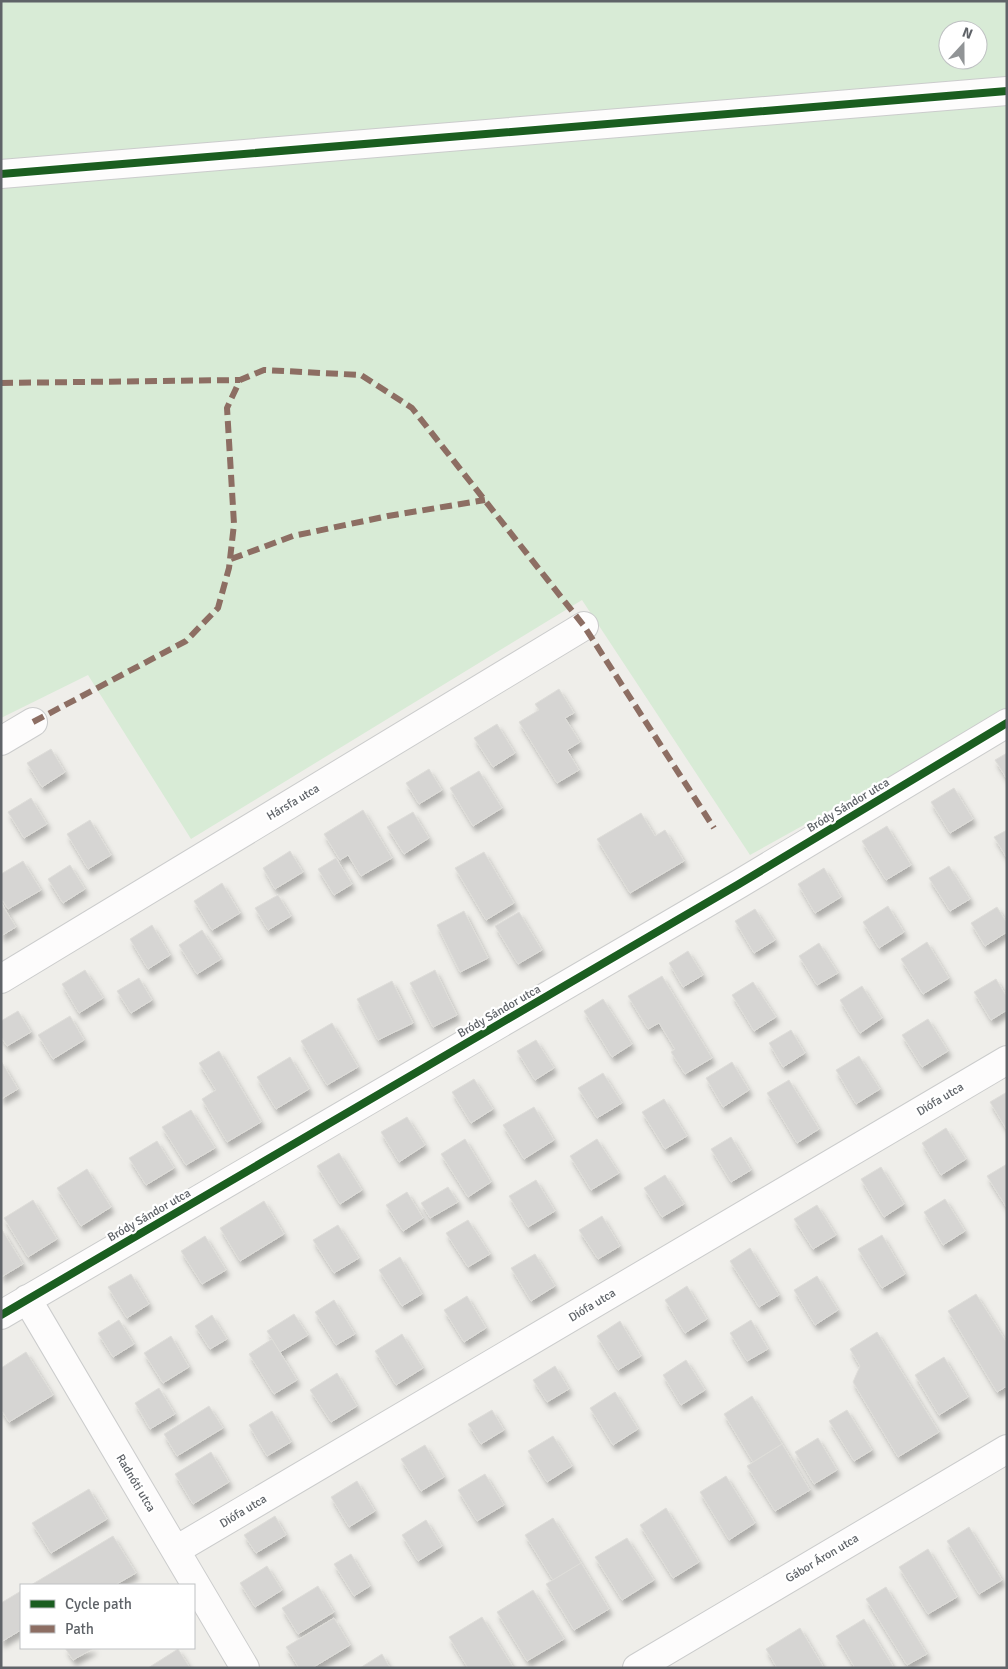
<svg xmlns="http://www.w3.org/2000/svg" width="1008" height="1669" viewBox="0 0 1008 1669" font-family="Signika,sans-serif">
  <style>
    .green { fill: #d8ebd6; fill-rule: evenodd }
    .building { fill: #d6d5d3; stroke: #deddd9; filter: url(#shadow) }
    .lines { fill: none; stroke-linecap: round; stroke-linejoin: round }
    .minor-casing { stroke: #cbcccc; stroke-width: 30 }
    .minor { stroke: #fdfcfc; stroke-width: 28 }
    .quiet { stroke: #8d6e63; stroke-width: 6; stroke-dasharray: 12 6; stroke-linecap: butt }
    .cycleway-casing { stroke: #fff; stroke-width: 11 }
    .cycleway { stroke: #1b5e20; stroke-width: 8 }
    .labels { text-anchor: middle; stroke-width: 4.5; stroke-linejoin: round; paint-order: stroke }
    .street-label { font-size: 12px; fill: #5f6368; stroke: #fff }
  </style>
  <defs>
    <filter id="shadow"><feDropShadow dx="3" dy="5.5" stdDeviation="2.5" flood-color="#0004"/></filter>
  </defs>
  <rect width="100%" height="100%" fill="#efeeea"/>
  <path class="green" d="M1,1H1007V712L750,855L582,600L191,839L88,675L1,718ZM948,30H978V60H948Z"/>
  <path class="building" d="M559,689L574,713L565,718L580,742L567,750L579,770L557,783L519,722L539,710L535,704Z
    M497,724L515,753L493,767L474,738Z
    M51,749L65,772L42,787L27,763Z
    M1007,753V779L995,760Z
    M429,769L442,790L419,804L406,783Z
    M479,771L502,808L473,826L450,788Z
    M954,788L973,819L950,833L931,802Z
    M31,798L47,824L24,838L8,812Z
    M363,810L392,858L361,876L348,855L340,860L324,834Z
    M413,812L429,838L404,854L387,827Z
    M641,813L655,836L665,830L684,861L630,893L597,839Z
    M90,820L111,855L88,869L67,834Z
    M887,826L911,865L886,880L862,841Z
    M1007,830V858L994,837Z
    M290,851L303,872L275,889L263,868Z
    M484,852L514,903L486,920L455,868Z
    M336,858L352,884L334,895L318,869Z
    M23,861L41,890L8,909L1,898V874Z
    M70,865L85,889L63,903L48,879Z
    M949,866L970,899L950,911L929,878Z
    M824,868L841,897L815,913L798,884Z
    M222,883L240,913L212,930L194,901Z
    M278,895L291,916L268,930L255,908Z
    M1,903L16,927L1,936Z
    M888,906L904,932L879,948L863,922Z
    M997,907L1007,923V932L985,946L971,923Z
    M755,909L775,940L754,953L735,921Z
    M464,911L488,958L460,972L437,925Z
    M519,912L542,950L518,964L495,926Z
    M152,925L170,955L148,969L130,939Z
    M202,930L221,959L197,974L179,945Z
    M927,942L949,978L923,994L901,959Z
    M819,943L838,973L817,985L799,956Z
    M688,951L703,975L683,987L669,963Z
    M85,970L103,998L79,1013L62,984Z
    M435,970L457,1015L433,1027L410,983Z
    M662,976L712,1058L685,1074L671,1052L675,1049L659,1023L648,1029L628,996Z
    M139,978L152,1000L131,1013L117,991Z
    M996,979L1007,997V1010L991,1020L974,992Z
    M392,981L413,1023L378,1040L357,999Z
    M753,982L776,1017L754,1031L732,995Z
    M862,986L882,1018L860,1033L840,1000Z
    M603,999L632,1044L612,1057L584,1011Z
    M18,1011L31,1032L7,1046L1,1037V1021Z
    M70,1016L84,1040L53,1059L38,1035Z
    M928,1019L948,1051L922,1067L902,1035Z
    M332,1023L358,1067L327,1085L301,1041Z
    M791,1030L805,1053L783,1067L769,1043Z
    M536,1040L554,1068L535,1080L517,1051Z
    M219,1051L261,1122L227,1142L202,1099L216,1090L199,1063Z
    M859,1056L880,1089L856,1104L836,1070Z
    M290,1057L309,1089L276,1109L257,1077Z
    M1,1061L18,1089L1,1099Z
    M732,1062L749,1090L723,1107L706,1078Z
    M603,1073L622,1103L597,1118L578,1088Z
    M474,1079L493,1109L471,1123L452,1092Z
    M789,1080L819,1129L797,1143L767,1093Z
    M1007,1092V1130L990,1102Z
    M664,1099L687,1136L665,1149L642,1112Z
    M534,1107L554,1140L524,1159L503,1125Z
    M191,1110L215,1148L186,1165L162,1127Z
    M407,1117L425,1145L399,1162L381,1132Z
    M946,1128L966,1159L941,1175L922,1143Z
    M731,1137L751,1170L731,1182L711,1149Z
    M465,1139L491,1182L468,1197L441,1154Z
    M597,1139L619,1173L591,1190L570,1156Z
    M157,1141L174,1168L146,1185L129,1158Z
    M339,1153L362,1190L340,1204L317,1166Z
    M1007,1164V1208L987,1176Z
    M881,1167L904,1204L884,1217L861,1179Z
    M87,1169L111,1207L81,1226L57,1188Z
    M665,1175L684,1204L662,1217L644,1188Z
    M536,1180L555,1211L528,1227L509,1196Z
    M448,1187L458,1202L430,1218L421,1203Z
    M407,1192L423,1218L403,1231L386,1205Z
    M945,1199L965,1231L943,1245L924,1212Z
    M33,1200L57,1239L28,1257L4,1218Z
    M264,1201L284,1234L240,1261L220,1228Z
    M817,1205L836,1235L813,1249L794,1219Z
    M602,1216L620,1246L598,1259L579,1230Z
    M468,1220L490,1254L468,1267L446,1233Z
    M338,1225L359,1258L334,1273L313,1240Z
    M1,1228L23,1264L1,1277Z
    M882,1235L905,1274L882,1288L858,1249Z
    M205,1236L226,1270L202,1284L181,1251Z
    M750,1248L779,1295L759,1307L730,1261Z
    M535,1254L555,1286L531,1301L511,1268Z
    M400,1257L422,1294L402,1306L379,1270Z
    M131,1274L149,1304L127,1318L108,1287Z
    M817,1276L838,1310L815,1325L794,1290Z
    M687,1286L707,1319L685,1333L665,1300Z
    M976,1294L1007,1343V1386L997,1392L948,1311Z
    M467,1296L486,1328L464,1342L444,1310Z
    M334,1300L355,1334L336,1345L315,1312Z
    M294,1314L308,1335L280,1352L267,1331Z
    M212,1315L227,1339L210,1349L195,1326Z
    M119,1320L134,1344L113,1357L98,1333Z
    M751,1320L768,1349L747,1361L730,1333Z
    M620,1321L641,1356L618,1370L597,1336Z
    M877,1332L939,1432L898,1457L853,1382L860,1366L850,1349Z
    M402,1334L423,1368L396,1385L375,1351Z
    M171,1336L189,1367L163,1383L144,1353Z
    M272,1339L297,1380L274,1394L249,1354Z
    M26,1352L53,1395L9,1422L1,1409V1368Z
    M944,1357L968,1397L939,1415L915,1375Z
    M686,1360L705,1390L681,1405L663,1375Z
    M555,1366L569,1389L547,1402L533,1380Z
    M337,1373L357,1406L331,1422L310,1390Z
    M159,1388L175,1414L150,1429L135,1403Z
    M615,1392L638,1429L613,1445L590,1408Z
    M752,1396L782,1444L753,1462L724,1414Z
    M209,1406L223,1428L177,1456L164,1434Z
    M492,1410L504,1430L481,1444L468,1424Z
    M847,1410L872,1450L854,1461L829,1421Z
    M272,1411L291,1442L267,1456L249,1425Z
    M553,1436L572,1466L547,1482L528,1451Z
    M818,1438L837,1470L814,1484L795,1452Z
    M782,1444L810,1490L775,1511L747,1466Z
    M425,1445L444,1477L421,1491L401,1459Z
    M211,1452L229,1482L193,1504L175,1474Z
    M485,1474L504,1505L477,1521L458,1490Z
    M726,1476L755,1523L729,1540L700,1492Z
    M357,1481L375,1511L349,1527L331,1497Z
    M89,1489L107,1519L51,1553L32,1523Z
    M666,1508L699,1562L673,1578L640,1525Z
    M275,1516L286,1535L256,1553L244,1535Z
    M553,1518L581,1563L553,1580L525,1535Z
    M426,1520L442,1546L418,1561L402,1535Z
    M969,1527L1002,1580L979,1594L947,1541Z
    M113,1536L136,1573L115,1585H31Z
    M627,1538L654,1580L622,1600L595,1557Z
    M928,1549L957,1597L928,1614L899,1567Z
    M351,1554L370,1586L354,1596L334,1564Z
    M581,1563L609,1609L574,1630L546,1584Z
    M267,1566L282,1590L255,1607L240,1583Z
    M318,1586L334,1612L298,1634L282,1608Z
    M886,1587L927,1654L907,1665L866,1599Z
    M533,1590L564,1639L527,1661L497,1612Z
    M21,1591V1630L1,1642V1603Z
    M482,1617L513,1667L512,1668H468L449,1637Z
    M334,1618L350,1645L312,1668H299L286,1647Z
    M864,1619L894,1668H855L836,1636Z
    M800,1628L824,1668H777L766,1649Z
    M65,1648H94L73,1660Z
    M178,1649L190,1668H148Z
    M382,1654L390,1668H360Z"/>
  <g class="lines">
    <g class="minor-casing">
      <path id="minor" d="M1,174L1007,91
        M1,741L33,722
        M1,979L584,626
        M27,1299L245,1668
        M1,1315L739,884L1007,723
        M176,1550L1007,1060
        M637,1668L1007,1449"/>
    </g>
    <use href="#minor" class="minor"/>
    <path class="quiet" d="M1,383L240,380
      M231,559L293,536L388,516L485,500
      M33,722L186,641L218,608L229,568L234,524L227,408L240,380L264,370L361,375L412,408L584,626L714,828"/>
    <g class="cycleway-casing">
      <path id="cycleway" d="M1,174L1007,91
        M1,1315L739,884L1007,723"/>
    </g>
    <use href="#cycleway" class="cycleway"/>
  </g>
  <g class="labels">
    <g class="street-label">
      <text transform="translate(293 802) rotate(-31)" y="4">Hársfa utca</text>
      <text transform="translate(848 805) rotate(-31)" y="4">Bródy Sándor utca</text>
      <text transform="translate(499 1011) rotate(-30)" y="4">Bródy Sándor utca</text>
      <text transform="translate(940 1099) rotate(-31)" y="4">Diófa utca</text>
      <text transform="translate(149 1215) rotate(-30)" y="4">Bródy Sándor utca</text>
      <text transform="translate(592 1305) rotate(-31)" y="4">Diófa utca</text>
      <text transform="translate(136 1483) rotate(59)" y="4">Radnóti utca</text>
      <text transform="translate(243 1511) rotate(-31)" y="4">Diófa utca</text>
      <text transform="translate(822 1558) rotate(-31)" y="4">Gábor Áron utca</text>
    </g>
  </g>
  <rect width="1008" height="1669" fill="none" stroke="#5f6368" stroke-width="5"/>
  <rect x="20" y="1584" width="175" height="65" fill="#ffffff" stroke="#bfc1c3"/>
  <rect x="30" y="1600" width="25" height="8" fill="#1b5e20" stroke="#bfc1c3"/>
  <text x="65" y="1609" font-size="15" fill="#5f6368">Cycle path</text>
  <rect x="30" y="1625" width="25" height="8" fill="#8d6e63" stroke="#bfc1c3"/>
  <text x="65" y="1634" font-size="15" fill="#5f6368">Path</text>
  <g transform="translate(963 45) rotate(21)"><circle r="24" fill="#ffffff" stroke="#bfc1c3"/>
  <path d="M0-4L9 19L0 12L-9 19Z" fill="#919496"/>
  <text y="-8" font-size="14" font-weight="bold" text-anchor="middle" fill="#5f6368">N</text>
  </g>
</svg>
